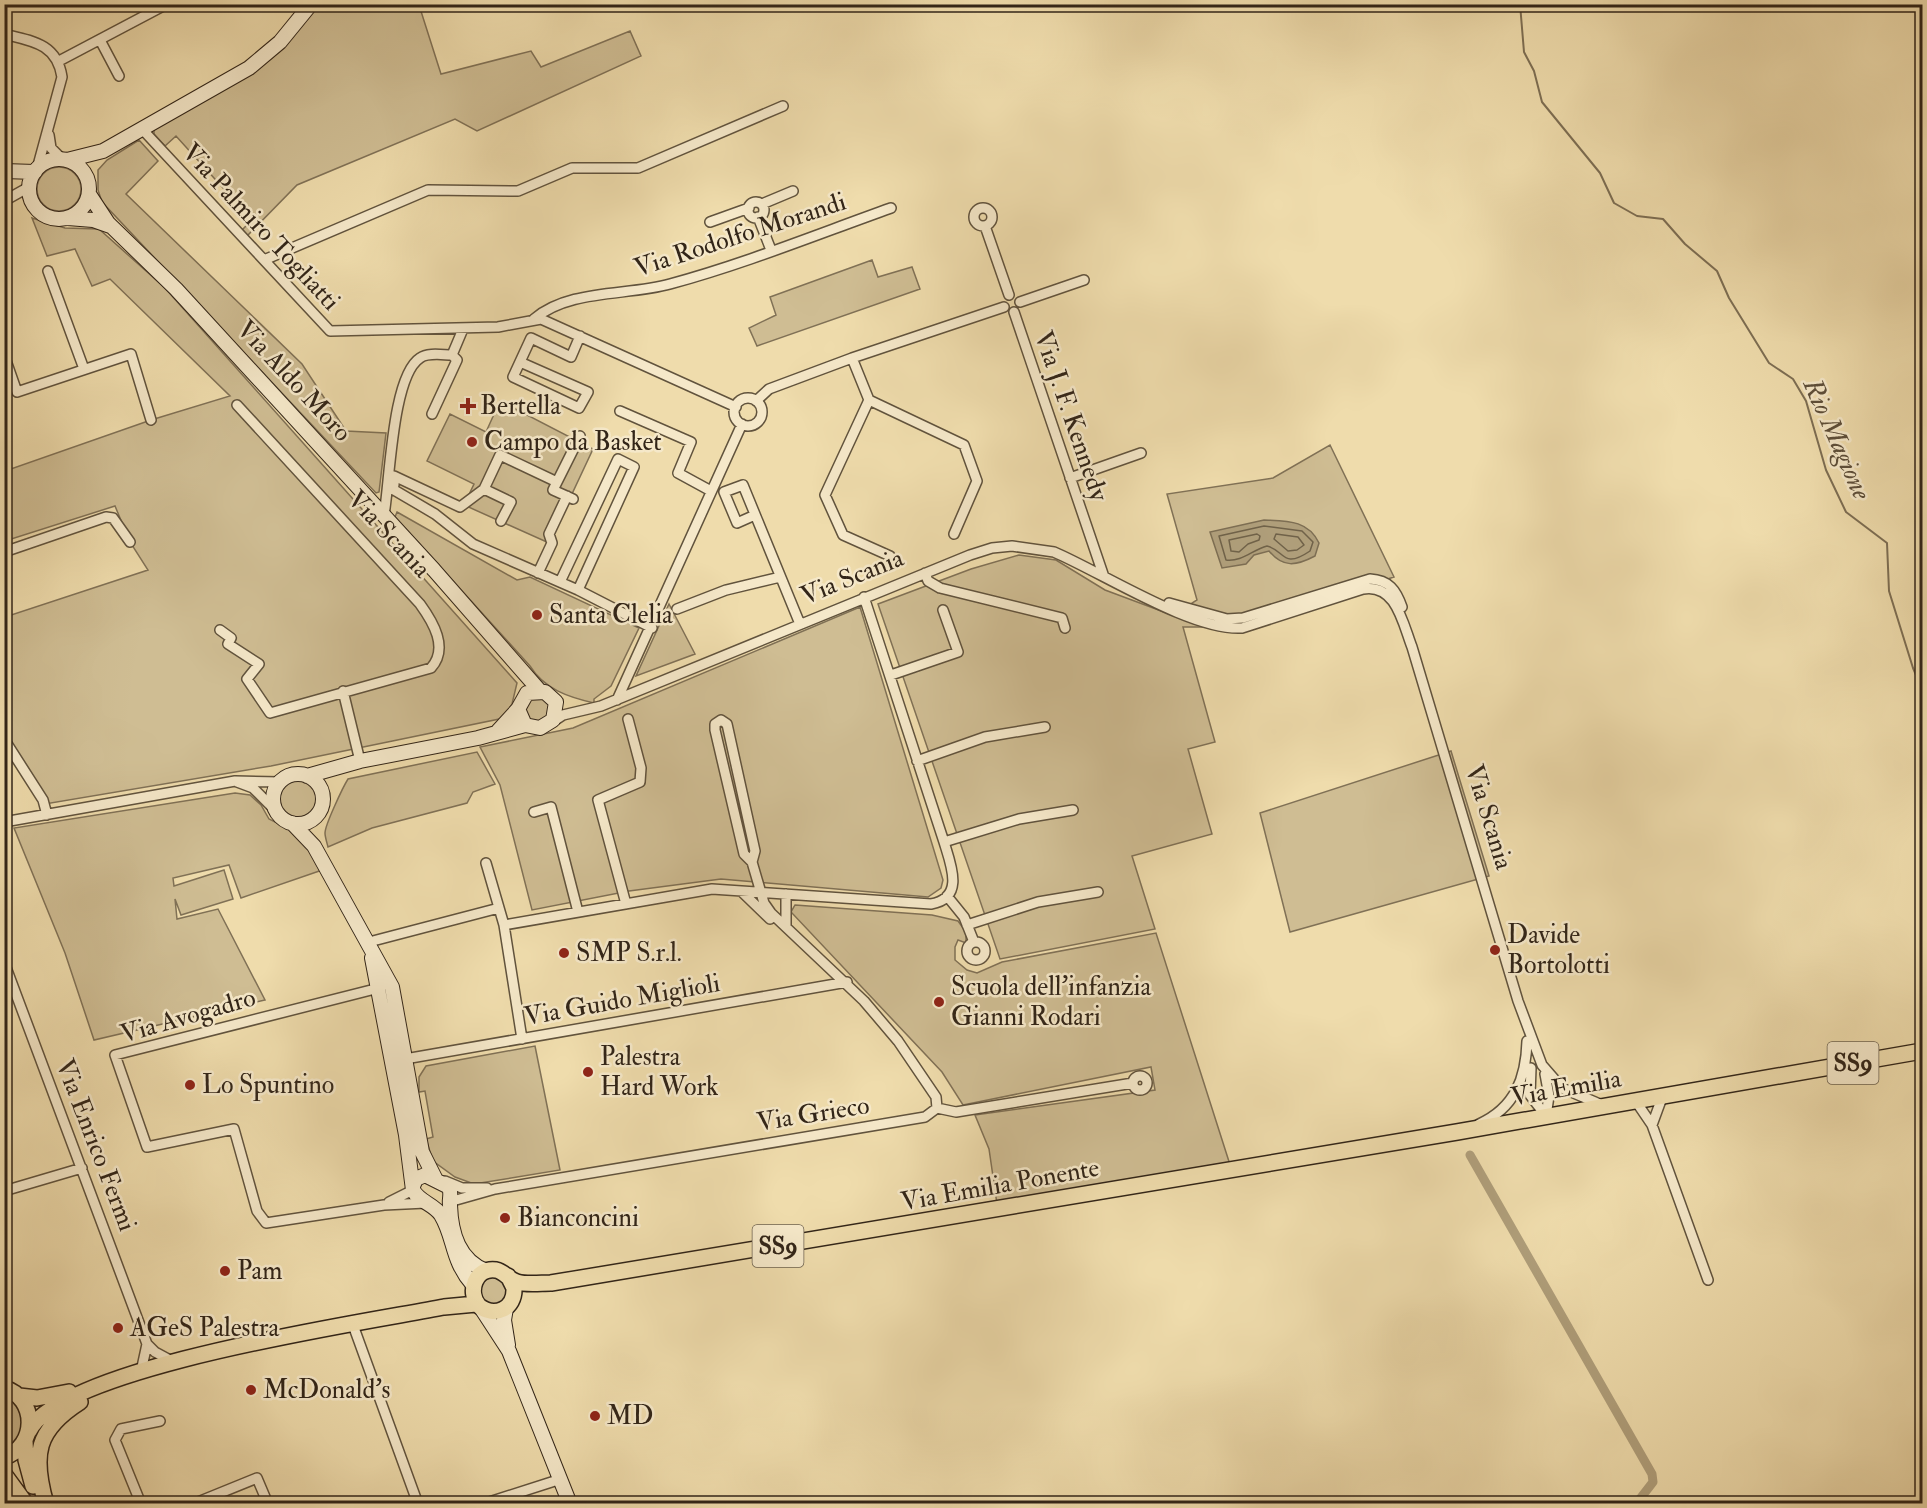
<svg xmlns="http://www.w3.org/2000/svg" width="1927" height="1508" viewBox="0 0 1927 1508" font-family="'IM FELL Double Pica',serif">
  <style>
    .green { fill: #cfbd93; stroke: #807156; stroke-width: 1.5 }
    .water { fill: #af9e7a; stroke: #7d6e53; stroke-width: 1.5 }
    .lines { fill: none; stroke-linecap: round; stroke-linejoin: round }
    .shore { stroke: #706249; stroke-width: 1.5 }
    .stream { stroke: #7d6e53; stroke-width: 2 }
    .canal { stroke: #af9e7a; stroke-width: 9 }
    .street-casing { stroke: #61533d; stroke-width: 12 }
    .secondary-casing { stroke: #322518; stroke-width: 16 }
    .primary-casing { stroke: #322518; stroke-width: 18 }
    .street { stroke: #f5e8c9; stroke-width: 9 }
    .secondary { stroke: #f5e8c9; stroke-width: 14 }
    .primary { stroke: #efdcac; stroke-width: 15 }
    .poi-dot { fill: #8f2418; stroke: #f5e8c9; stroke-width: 2 }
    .labels { text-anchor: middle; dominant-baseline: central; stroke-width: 5; stroke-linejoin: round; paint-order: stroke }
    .shield { fill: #f5e8c9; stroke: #6c604d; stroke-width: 1.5 }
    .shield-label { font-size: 24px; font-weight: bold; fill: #322518 }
    .street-label { font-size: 26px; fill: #322518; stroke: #f5e8c9 }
    .poi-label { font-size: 26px; fill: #322518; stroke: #f5e8c9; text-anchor: start }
    .water-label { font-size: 27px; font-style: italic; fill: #5e4f3a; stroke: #f5e8c9 }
  </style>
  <rect width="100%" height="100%" fill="#efdcac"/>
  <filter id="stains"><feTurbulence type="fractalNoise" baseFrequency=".00333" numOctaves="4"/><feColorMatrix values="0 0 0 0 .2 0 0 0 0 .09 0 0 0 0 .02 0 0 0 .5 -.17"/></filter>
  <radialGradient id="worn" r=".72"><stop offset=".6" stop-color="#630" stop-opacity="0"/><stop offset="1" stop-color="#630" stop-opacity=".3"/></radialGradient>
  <path class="green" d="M 317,5 L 419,5 L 441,74 L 531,51 L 541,67 L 630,31 L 641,56 L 477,131 L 455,119 L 297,185 L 247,236 L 241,231 L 252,220 L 176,136 L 165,146 L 154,134 L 154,128 L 237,80 Z
    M 139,140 L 158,161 L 126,194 L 302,364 L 346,431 L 386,433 L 379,492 L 376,493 L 102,202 L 98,190 L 98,170 L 107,160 Z
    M37 189a22 22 0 1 1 44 0a22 22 0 1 1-44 0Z
    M 32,218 L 65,228 L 99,229 L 164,287 L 517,683 L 512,704 L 504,718 L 271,766 L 45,804 L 5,738 L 5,617 L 148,570 L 130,542 L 115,506 L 5,541 L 5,471 L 151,420 L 230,396 L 110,279 L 92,286 L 75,249 L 47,256 Z
    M 872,260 L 878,277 L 912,267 L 920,289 L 757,346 L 749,328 L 776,315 L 770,297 Z
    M 500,401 L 593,449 L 549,543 L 464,505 L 474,484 L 427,461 L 450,414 L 486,432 Z
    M 1330,445 L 1394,577 L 1235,627 L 1183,627 L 1215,742 L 1188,749 L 1212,834 L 1132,856 L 1155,929 L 1000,959 L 878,604 L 971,569 L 1019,555 L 1056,560 L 1105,590 L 1180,618 L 1178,612 L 1197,600 L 1167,494 L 1273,478 Z
    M 397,512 L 517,580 L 530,577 L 639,628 L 611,686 L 594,699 L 594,703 C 568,697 544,689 530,666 L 395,517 Z
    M 669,604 L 695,654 L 636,676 Z
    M 860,607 L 943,880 L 941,888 L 928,897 L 721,879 L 629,891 L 532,910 L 500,785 L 480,747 L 573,728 Z
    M 535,694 L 552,703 L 547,721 L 529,721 L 524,704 Z
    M 1451,751 L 1489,876 L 1290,932 L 1260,813 Z
    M 477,752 L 495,784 L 473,792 L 467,803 L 372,828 L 328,847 C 327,843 325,837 325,833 C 325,825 343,787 348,779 Z
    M278 800a20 20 0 1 1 40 0a20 20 0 1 1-40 0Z
    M 235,793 L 250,795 L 261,805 L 269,819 L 315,842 L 328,868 L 241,898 L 229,865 L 173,878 L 174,886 L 224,870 L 233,899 L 181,915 L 175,899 L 177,919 L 218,909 L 265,1000 L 94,1040 L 65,953 L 14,828 Z
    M 795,905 L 932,915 L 958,921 L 966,932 L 966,943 L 958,940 L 955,947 L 955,960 L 967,970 L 977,973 L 1002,962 L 1156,933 L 1232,1171 L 998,1211 L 989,1149 L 975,1115 L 1155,1090 L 1151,1067 L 963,1105 L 942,1072 L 791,912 Z
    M 535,1046 L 560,1170 L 474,1184 L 455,1177 L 433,1161 L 426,1139 L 433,1137 L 425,1091 L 419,1092 L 419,1077 L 426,1066 Z
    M479 1291a14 14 0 1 1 28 0a14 14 0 1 1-28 0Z
    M 5,1395 C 27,1409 28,1436 5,1450 Z"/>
  <path class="water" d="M 1264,520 C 1287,521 1308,520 1319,543 L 1315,556 C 1296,566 1283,568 1269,551 L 1254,555 L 1246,564 L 1222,568 L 1210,532 Z"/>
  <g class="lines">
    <path class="shore" d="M 1264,526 L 1302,531 L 1313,542 L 1310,551 C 1282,570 1285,550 1267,546 C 1252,550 1242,562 1226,560 L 1219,536 Z
      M 1257,534 L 1260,536 L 1259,540 L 1248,544 L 1239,552 L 1231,551 L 1229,540 Z
      M 1276,534 L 1298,537 L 1304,545 L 1297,550 L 1288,551 L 1274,539 Z"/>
    <path class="stream" d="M 1520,4 L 1524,52 L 1534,71 L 1542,102 L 1600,173 L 1614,203 L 1637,216 L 1663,219 L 1685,244 L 1717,271 L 1729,298 L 1769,363 L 1793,379 L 1806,401 L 1826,470 L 1846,512 L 1887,543 L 1889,591 L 1913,668 L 1922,689"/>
    <path class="canal" d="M 1470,1155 L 1652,1474 L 1653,1482 L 1636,1504"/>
    <defs>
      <path id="street" d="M 4,34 C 33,41 57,44 62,77 L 37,169
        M 100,40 L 119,76
        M 59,61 L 167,4
        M 142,129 L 330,331 L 498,327 L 541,319 L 736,407
        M 49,135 L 51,148 L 62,159
        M 4,201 L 29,187
        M748 210a8 8 0 1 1 16 0a8 8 0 1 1-16 0Z
        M 762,204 L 793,191
        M974 217a9 9 0 1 1 18 0a9 9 0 1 1-18 0Z
        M 758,217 L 771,250
        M 710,222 L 749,208
        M 985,226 L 1009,295
        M 264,260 L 428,190 L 518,191 L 572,168 L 638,168 L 783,106
        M 48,271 L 84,369
        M 1020,302 L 1084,280
        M 1014,312 L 1103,574
        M 534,319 C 569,289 627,296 670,284 C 744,264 818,234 891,208
        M 4,355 L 17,392 L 131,354 L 151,420
        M 852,358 L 1004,307
        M 520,362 L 588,392 L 579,408 L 513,377 L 531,338 L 571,357 L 580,336
        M734 412a14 14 0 1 1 28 0a14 14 0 1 1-28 0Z
        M 869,400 L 964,445 L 977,481 L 954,534
        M 869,400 L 825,495 L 843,535 L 890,556
        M 756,401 L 769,389 L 852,358 L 869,400
        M 620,411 L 691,442 L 678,473 L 711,491
        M 432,414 L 457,360 L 452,355
        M 1070,478 L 1141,453
        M 394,485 L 394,476 L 460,507 L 484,489
        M 389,487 L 435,514 L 473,544 L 578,590 L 652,628
        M 573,499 L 553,490 L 580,436
        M 384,515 C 390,481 392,376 420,358 C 428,352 443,355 452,355 L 463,329
        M 755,515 L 737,523 L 724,492 L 743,485 L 800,624
        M 501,521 L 511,502 L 484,489 L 500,455 L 557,482
        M 4,552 L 106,517 L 113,518 L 130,542
        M 538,573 L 552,543 L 549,534 L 567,496
        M 925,573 L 928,581 L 940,588 L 1062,618 L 1065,628
        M 560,582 L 618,459 L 634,467 L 578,590
        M 1169,603 L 1227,619 L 1243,618 L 1370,579 C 1389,580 1396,590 1402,607
        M 677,609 L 726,590 L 780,577
        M 220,630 L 231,638 L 228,644 L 259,664 L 247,679 L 270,713 L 431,668 C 449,648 433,622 420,604 L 237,405
        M 891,675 L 958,652 L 943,610
        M 343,691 L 360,761
        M 617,700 L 742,424
        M 551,723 L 563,715 L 601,706 L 970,555 L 992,548 L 1012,546 L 1054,552 C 1103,573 1192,631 1242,628 L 1363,589 C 1396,583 1403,624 1412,647 L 1518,1001 L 1542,1065 L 1562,1088 L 1602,1105
        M 4,739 L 43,800 L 47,815
        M 917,761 L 985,737 L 1045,727
        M 237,782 L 253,788 L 277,812
        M 534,812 L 551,807 L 578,912
        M 4,822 L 235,781 L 280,782
        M 944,842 L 1019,819 L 1073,810
        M 752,862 L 755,851 L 727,724 L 721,720 L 715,724 L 715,730 L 744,854 L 752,862 L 764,903 L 771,913 L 864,1001 L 898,1041 L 936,1097 L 937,1108
        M 486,863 L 504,925
        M 741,891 L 770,919
        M 947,896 L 964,917 L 974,942
        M 626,904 L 598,800 L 640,782 L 641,768 L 628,719
        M 967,925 L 1038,902 L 1098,892
        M 786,926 L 786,894
        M967 951a9 9 0 1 1 18 0a9 9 0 1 1-18 0Z
        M 369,942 L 499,908
        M 4,962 L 147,1344 L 155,1352 L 168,1359
        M 379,988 L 115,1055 L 147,1147 L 234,1129 L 257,1211 L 266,1223 L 384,1205 L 426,1203
        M 522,1039 L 504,925 L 712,889 L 931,904 C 965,898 951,865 944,842 L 864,597
        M 405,1059 L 847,982
        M 1531,1068 L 1530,1095 L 1546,1116
        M 1545,1074 L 1549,1096 L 1546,1116
        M1133 1083a7 7 0 1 1 14 0a7 7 0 1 1-14 0Z
        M 1635,1100 L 1652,1125 L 1708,1280
        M 1479,1124 C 1515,1108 1526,1078 1527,1041
        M 1652,1125 L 1663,1095
        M 445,1181 L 462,1188 L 487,1188
        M 4,1191 L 82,1168
        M 389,1202 L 413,1190
        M 449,1202 L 495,1189 L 925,1117 L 937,1108 L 956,1112 L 1133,1083
        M 353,1325 L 418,1504
        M 142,1367 L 147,1344
        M 141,1504 L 115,1440 L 121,1429 L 160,1421
        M 193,1504 L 257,1478 L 268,1504
        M 483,1504 L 561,1479"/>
      <path id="secondary" d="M29 189a30 30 0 1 1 60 0a30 30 0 1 1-60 0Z
        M 67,160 L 103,151 L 249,68 L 280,42 L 311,4
        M 4,171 L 35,172
        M 89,194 L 108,223 L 176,289 L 434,570 L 539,690
        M 68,218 L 93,220 L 110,226
        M 498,731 L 518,709 L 527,693 L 545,692 L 556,702 L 553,720 L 540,728 L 525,725 L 518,709
        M273 799a25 25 0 1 1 50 0a25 25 0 1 1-50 0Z
        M 307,776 L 360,761 L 478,738 L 525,725
        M 292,823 L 314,846 L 392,987 L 422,1152 L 435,1178
        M 372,958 L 406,1135 L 413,1190 C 419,1202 434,1204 441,1215 C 455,1238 451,1260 473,1285
        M 413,1186 L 416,1179 L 425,1175 L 449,1187 C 452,1194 449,1198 450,1205 C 451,1234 459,1260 486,1271
        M 481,1308 L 509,1351 L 570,1504
        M 506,1308 L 504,1320 L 508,1345"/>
      <path id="primary" d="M 508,1276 L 514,1288 C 515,1309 495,1318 479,1306 C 467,1292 475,1267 496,1270 C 505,1272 509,1280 517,1282 C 526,1285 541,1283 551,1283 L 1457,1132 L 1922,1051
        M 4,1388 C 38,1398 37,1447 4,1457
        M 19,1396 L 37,1398 L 69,1392
        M 29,1431 C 62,1366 367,1322 444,1307 L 476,1304
        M 25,1441 L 26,1460 L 33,1486
        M 4,1474 L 26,1504
        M 4,1502 L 6,1504
        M 46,1504 C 32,1455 36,1430 80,1402"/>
    </defs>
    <use href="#street" class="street-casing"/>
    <use href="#secondary" class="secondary-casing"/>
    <use href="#primary" class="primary-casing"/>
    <use href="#street" class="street"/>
    <use href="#secondary" class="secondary"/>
    <use href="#primary" class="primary"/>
  </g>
  <g class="poi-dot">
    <path d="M465 397h6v6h6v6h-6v6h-6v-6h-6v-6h6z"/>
    <circle cx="472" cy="442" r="6"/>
    <circle cx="537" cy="615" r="6"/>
    <circle cx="1495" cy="950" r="6"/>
    <circle cx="564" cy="953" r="6"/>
    <circle cx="939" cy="1002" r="6"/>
    <circle cx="588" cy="1072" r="6"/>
    <circle cx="190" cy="1085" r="6"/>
    <circle cx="505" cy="1218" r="6"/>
    <circle cx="225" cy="1271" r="6"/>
    <circle cx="118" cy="1328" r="6"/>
    <circle cx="251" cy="1390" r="6"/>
    <circle cx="595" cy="1416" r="6"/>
  </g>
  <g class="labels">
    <g class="shield">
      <rect x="1827.5" y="1042" width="51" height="42" rx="4.5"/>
      <rect x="752.5" y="1225" width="51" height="42" rx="4.5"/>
    </g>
    <g class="shield-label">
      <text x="1853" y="1063">SS9</text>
      <text x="778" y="1246">SS9</text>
    </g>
    <g class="street-label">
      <text transform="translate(261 227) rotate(47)">Via Palmiro Togliatti</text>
      <text transform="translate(740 235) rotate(-18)">Via Rodolfo Morandi</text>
      <text transform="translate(294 381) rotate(47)">Via Aldo Moro</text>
      <text transform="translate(1071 416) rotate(71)">Via J. F. Kennedy</text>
      <text transform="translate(389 534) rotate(47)">Via Scania</text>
      <text transform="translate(852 577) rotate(-22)">Via Scania</text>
      <text transform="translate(1489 817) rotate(73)">Via Scania</text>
      <text transform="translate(622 1000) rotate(-10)">Via Guido Miglioli</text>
      <text transform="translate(188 1016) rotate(-16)">Via Avogadro</text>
      <text transform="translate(1566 1088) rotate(-10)">Via Emilia</text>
      <text transform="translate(813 1114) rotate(-9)">Via Grieco</text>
      <text transform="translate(96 1145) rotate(69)">Via Enrico Fermi</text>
      <text transform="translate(1000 1185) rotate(-10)">Via Emilia Ponente</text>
    </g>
    <g class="poi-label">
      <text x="480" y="406">Bertella</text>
      <text x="484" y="442">Campo da Basket</text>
      <text x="549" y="615">Santa Clelia</text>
      <text x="1507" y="935">Davide<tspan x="1507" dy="30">Bortolotti</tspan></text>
      <text x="576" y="953">SMP S.r.l.</text>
      <text x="951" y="987">Scuola dell'infanzia<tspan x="951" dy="30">Gianni Rodari</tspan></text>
      <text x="600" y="1057">Palestra<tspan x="600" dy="30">Hard Work</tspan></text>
      <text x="202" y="1085">Lo Spuntino</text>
      <text x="517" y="1218">Bianconcini</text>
      <text x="237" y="1271">Pam</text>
      <text x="130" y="1328">AGeS Palestra</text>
      <text x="263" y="1390">McDonald's</text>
      <text x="607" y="1416">MD</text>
    </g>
    <g class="water-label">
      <text transform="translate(1837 439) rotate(66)">Rio Magione</text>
    </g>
  </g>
  <rect width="1927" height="1508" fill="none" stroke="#efdcac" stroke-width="24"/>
  <rect x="6" y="6" width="1915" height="1496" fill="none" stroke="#322518" stroke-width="3"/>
  <rect x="12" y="12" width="1903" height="1484" fill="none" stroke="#322518" stroke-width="1.5"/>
  <rect width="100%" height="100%" filter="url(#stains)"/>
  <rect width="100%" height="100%" fill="url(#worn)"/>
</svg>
